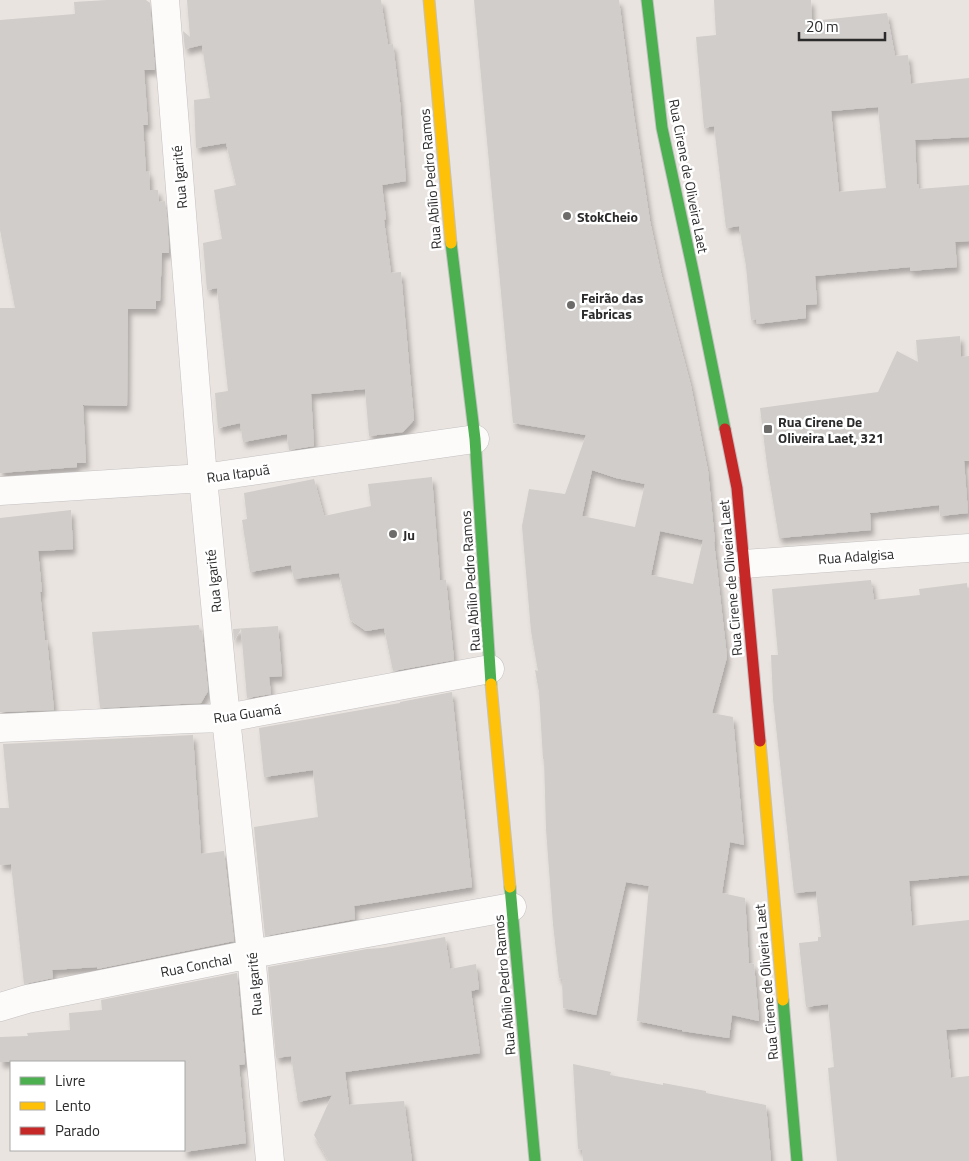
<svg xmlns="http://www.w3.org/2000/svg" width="969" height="1161" viewBox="0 0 969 1161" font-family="'Titillium Web',sans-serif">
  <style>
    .building { fill: #d0cdca; fill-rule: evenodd; filter: url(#shadow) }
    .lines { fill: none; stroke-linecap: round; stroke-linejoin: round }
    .street-casing { stroke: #c3c1c2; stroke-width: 29 }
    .fast-casing { stroke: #c3c1c2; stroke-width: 13 }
    .slow-casing { stroke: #c3c1c2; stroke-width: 13 }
    .jam-casing { stroke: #c3c1c2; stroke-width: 13 }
    .street { stroke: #fcfbfa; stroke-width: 28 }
    .fast { stroke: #4caf50; stroke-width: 11 }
    .slow { stroke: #ffc107; stroke-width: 11 }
    .jam { stroke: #c62828; stroke-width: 11 }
    .poi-dot { fill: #6e6c6a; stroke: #fff; stroke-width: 2 }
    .labels { text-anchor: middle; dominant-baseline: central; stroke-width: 5; stroke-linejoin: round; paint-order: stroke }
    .street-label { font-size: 14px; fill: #2b2b2b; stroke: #fff }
    .poi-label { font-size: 14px; font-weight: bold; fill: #2b2b2b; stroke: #fff; text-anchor: start }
  </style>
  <defs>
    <filter id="shadow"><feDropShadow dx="3" dy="5.5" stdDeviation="2.5" flood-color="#0004"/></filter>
  </defs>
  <rect width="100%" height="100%" fill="#eae4e0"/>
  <path class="building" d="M 107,0 L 146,0 L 150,3 L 155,70 L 144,70 L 148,125 L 143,125 L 146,172 L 149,171 L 150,190 L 158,190 L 159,202 L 165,201 L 167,217 L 169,253 L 162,253 L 160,301 L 156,301 L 156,309 L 128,309 L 127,406 L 83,405 L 86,463 L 77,463 L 77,467 L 0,473 L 0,308 L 15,308 L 0,230 L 0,20 L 75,14 L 74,2 Z
    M 187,0 L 381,0 L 388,45 L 393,44 L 400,102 L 406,181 L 382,185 L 386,219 L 384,220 L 391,273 L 401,272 L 414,420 L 403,432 L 369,436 L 365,389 L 311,394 L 314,446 L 289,450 L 287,434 L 243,442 L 240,423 L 218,428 L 215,393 L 228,391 L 217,288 L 207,290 L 203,243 L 222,239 L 214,190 L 236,185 L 226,143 L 196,148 L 194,100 L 210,98 L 202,45 L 185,49 L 183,31 L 190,37 Z
    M 474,0 L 619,0 L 634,116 L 650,221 L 661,273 L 691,386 L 708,471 L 715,542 L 714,542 L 727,657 L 712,713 L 733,717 L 744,845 L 730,842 L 722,893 L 745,898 L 749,963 L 754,964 L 759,1021 L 732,1015 L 729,1038 L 682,1031 L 682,1030 L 637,1021 L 649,886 L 626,882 L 596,1015 L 563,1008 L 562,979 L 559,978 L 553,924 L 546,829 L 544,759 L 543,759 L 539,692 L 535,670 L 538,671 L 531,631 L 522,526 L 529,489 L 565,494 L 586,435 L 513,423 ZM 592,470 L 616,478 L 645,484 L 635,527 L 582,516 ZM 660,531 L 703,540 L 693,584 L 651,575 Z
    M 714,0 L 811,0 L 812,21 L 887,13 L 895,56 L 908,55 L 911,84 L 969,78 L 969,137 L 915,140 L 917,184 L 918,184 L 919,189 L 969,185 L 969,241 L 955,242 L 957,267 L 910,271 L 910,267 L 815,276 L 817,304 L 806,305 L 806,318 L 757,324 L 756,319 L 751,320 L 746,266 L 739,226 L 726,228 L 714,126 L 704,128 L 696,37 L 716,35 ZM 878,107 L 886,188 L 839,192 L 831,111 Z
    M 960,336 L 961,357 L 969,356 L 969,461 L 964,461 L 968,513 L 940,516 L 939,505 L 870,513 L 871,530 L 779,538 L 767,465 L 760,408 L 878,392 L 897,351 L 918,362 L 916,340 Z
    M 432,477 L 440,580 L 446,580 L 454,660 L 393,671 L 384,628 L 366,631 L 350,620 L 339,573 L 294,579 L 291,565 L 250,572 L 242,520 L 247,519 L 244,493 L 314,479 L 324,516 L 371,506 L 368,484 Z
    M 71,510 L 73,549 L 38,551 L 42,592 L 40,592 L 45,640 L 47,640 L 54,710 L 0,712 L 0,518 Z
    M 871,580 L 874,600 L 920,595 L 919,589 L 967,583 L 967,588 L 969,588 L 969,875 L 909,881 L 912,926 L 969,920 L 969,1028 L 946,1030 L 951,1078 L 969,1076 L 969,1161 L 837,1161 L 828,1068 L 834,1067 L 828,1004 L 806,1007 L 799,943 L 818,941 L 818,937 L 821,937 L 816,891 L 794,893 L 773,699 L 771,655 L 778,655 L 772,589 Z
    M 199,625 L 200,632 L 202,632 L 208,691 L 201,703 L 100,708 L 92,632 Z
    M 278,626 L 282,676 L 269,677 L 271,694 L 247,698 L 241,629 L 234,641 L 233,629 Z
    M 452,692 L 472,887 L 354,906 L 355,919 L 265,936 L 254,827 L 318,817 L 313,770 L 264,777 L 259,728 L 400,703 L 400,702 Z
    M 193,735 L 201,854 L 224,851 L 234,941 L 97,969 L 97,967 L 52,970 L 53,978 L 24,984 L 11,864 L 0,865 L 0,808 L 9,808 L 3,744 Z
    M 445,937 L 450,969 L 476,964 L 479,989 L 471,991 L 480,1053 L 345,1072 L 349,1105 L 404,1101 L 412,1161 L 329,1161 L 314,1135 L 332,1095 L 298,1102 L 291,1056 L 276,1058 L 268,967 L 367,949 L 382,948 Z
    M 237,973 L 245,1064 L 239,1065 L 246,1143 L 184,1152 L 184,1062 L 0,1062 L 0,1037 L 28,1036 L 27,1033 L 70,1030 L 69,1013 L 102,1010 L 101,1000 Z
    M 573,1064 L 611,1072 L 610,1075 L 663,1085 L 663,1083 L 706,1091 L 706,1093 L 766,1105 L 771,1161 L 583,1161 L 582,1150 L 578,1149 Z"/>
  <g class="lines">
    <defs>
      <path id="street" d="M 165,0 L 203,478 L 226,718 L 251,954 L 270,1161
        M 0,491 L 203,478 L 475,439
        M 744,564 L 969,548
        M 0,728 L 190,719 L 226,718 L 490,669
        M 0,1007 L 27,999 L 251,954 L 512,907"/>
      <path id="fast" d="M 647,0 L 662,128 L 693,271 L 725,429
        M 451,243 L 475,439 L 491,684
        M 510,887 L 535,1161
        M 783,1000 L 797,1161"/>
      <path id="slow" d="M 429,0 L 451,243
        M 491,684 L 510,887
        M 760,741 L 783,1000"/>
      <path id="jam" d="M 725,429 L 737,488 L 760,741"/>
    </defs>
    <use href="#street" class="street-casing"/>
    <use href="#fast" class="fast-casing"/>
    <use href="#slow" class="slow-casing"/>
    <use href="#jam" class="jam-casing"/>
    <use href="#street" class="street"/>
    <use href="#fast" class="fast"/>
    <use href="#slow" class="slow"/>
    <use href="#jam" class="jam"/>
  </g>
  <g class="poi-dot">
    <circle cx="567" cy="216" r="5"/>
    <circle cx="571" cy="305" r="5"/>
    <rect x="763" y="424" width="10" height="10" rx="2.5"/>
    <circle cx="393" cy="534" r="5"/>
  </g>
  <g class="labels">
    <g class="street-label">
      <text transform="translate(689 176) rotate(79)">Rua Cirene de Oliveira Laet</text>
      <text transform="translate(179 177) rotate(-95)">Rua Igarité</text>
      <text transform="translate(430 179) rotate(-95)">Rua Abílio Pedro Ramos</text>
      <text transform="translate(238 473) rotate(-8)">Rua Itapuã</text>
      <text transform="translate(856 556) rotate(-4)">Rua Adalgisa</text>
      <text transform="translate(730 578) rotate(-95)">Rua Cirene de Oliveira Laet</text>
      <text transform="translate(213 581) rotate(-96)">Rua Igarité</text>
      <text transform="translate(470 581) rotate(-94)">Rua Abílio Pedro Ramos</text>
      <text transform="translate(247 713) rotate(-8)">Rua Guamá</text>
      <text transform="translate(196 965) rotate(-11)">Rua Conchal</text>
      <text transform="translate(766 982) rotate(-95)">Rua Cirene de Oliveira Laet</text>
      <text transform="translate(254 984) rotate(-95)">Rua Igarité</text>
      <text transform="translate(504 985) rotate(-95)">Rua Abílio Pedro Ramos</text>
    </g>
    <g class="poi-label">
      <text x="577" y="216">StokCheio</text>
      <text x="581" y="297">Feirão das<tspan x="581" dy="16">Fabricas</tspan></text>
      <text x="778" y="421">Rua Cirene De<tspan x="778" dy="16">Oliveira Laet, 321</tspan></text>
      <text x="403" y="534">Ju</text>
    </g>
  </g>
  <rect x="10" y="1061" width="175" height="90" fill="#ffffff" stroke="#aaaaaa"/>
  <rect x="20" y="1077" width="25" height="8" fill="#4caf50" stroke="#aaaaaa"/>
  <text x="55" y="1086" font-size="15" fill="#2b2b2b">Livre</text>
  <rect x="20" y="1102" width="25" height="8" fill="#ffc107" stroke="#aaaaaa"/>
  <text x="55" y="1111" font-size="15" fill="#2b2b2b">Lento</text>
  <rect x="20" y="1127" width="25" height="8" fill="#c62828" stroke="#aaaaaa"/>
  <text x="55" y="1136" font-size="15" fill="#2b2b2b">Parado</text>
  <path d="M799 32v8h86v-8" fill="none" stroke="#2b2b2b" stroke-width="2.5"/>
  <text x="806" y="32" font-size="15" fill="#2b2b2b" stroke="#ffffff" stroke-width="4" paint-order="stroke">20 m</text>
</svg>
